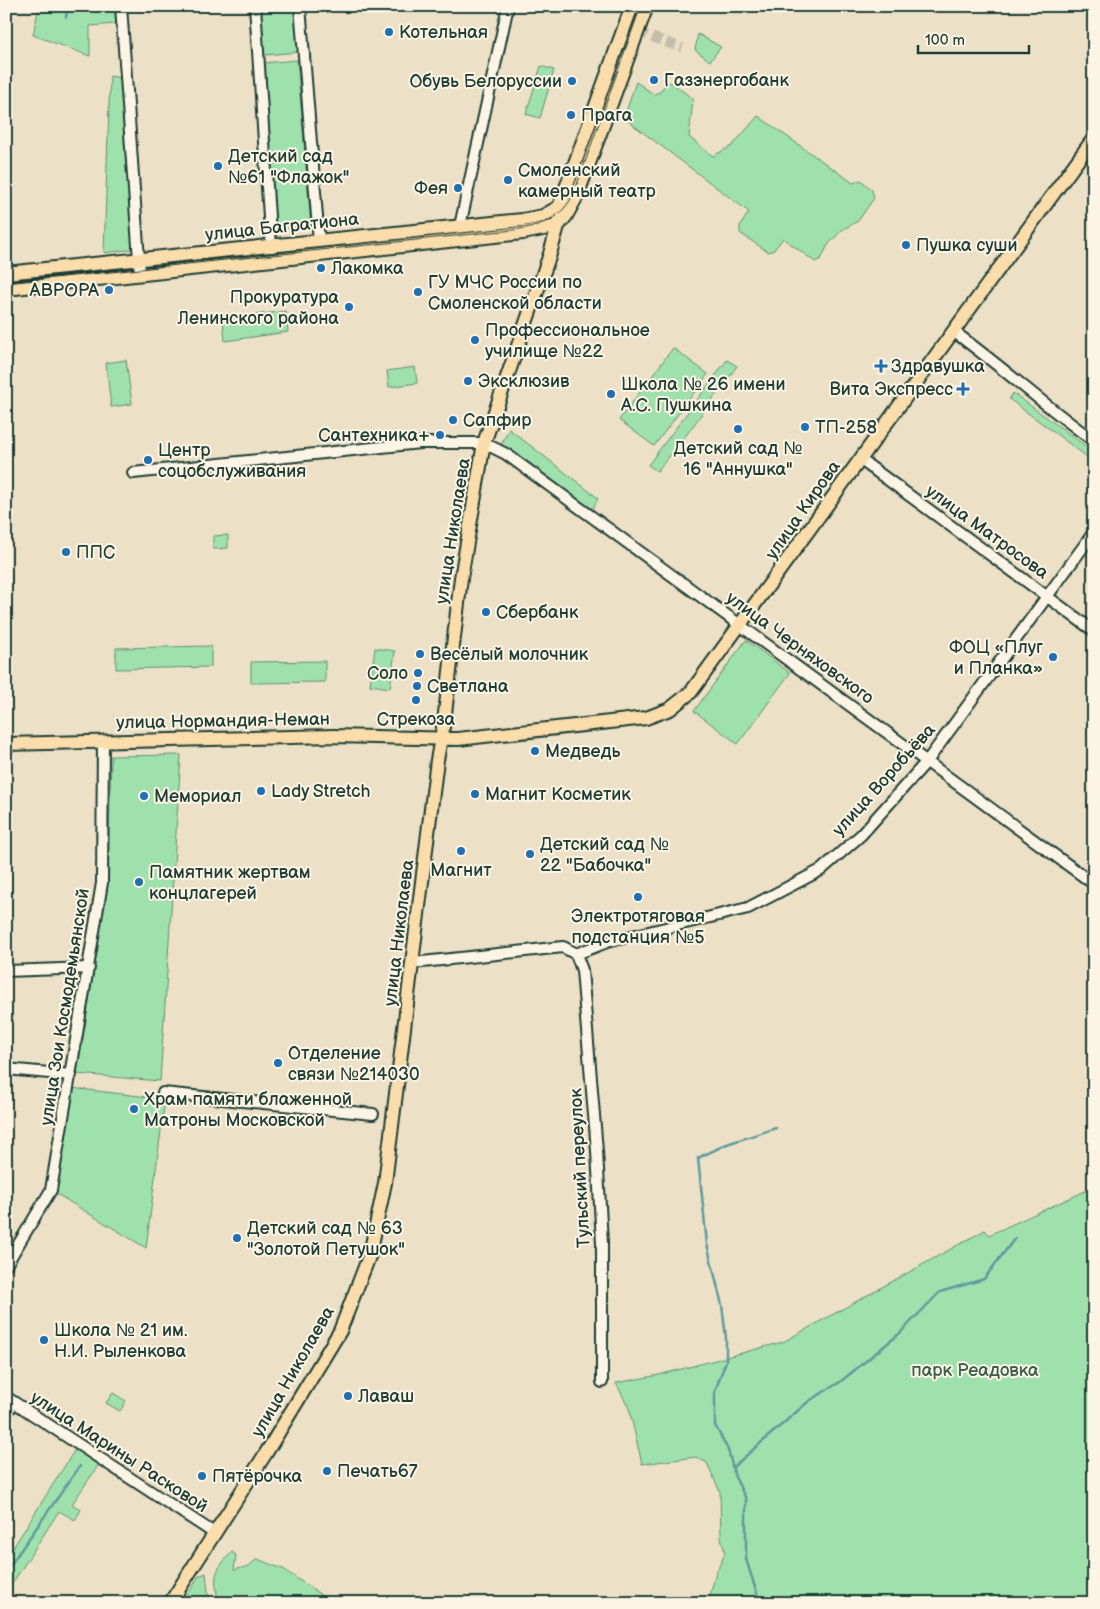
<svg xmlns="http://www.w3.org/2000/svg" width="1100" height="1609" viewBox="0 0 1100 1609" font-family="'Balsamiq Sans',sans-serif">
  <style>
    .green { fill: #9fe1ac; stroke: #5f8f70 }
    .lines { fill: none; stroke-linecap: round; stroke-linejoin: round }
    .stream { stroke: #5e9b9d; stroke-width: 2.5 }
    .minor-tunnel { stroke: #c3bfa9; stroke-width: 10; stroke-dasharray: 10 5; stroke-linecap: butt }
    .minor-casing { stroke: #1f3d34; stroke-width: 14 }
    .major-casing { stroke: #1f3d34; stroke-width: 16 }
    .minor { stroke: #fcf5e5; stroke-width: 10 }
    .major { stroke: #faddab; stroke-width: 12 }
    .tram { stroke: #1f3d34; stroke-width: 1 }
    .poi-dot { fill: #1f6fb2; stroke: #fcf5e5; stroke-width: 2 }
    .labels { text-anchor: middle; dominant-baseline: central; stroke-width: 4; stroke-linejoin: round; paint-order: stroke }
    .poi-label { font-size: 18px; fill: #1f3d34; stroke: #fcf5e5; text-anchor: start }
    .street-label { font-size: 18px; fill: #1f3d34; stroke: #fcf5e5 }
    .park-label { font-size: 18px; fill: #395e4c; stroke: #fcf5e5 }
  </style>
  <rect width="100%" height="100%" fill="#ece0c6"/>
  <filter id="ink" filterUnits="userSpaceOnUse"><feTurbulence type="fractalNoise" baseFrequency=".02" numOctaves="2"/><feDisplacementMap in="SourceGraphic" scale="10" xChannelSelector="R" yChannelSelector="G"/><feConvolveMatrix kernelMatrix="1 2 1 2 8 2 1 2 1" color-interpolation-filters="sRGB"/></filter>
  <g filter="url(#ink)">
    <path class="green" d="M 39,6 L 114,6 L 116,24 L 90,26 L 90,56 L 33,35 Z
      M 260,6 L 295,6 L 299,52 L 264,55 Z
      M 698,34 L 721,47 L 710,61 L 695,50 Z
      M 297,60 L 311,226 L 276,229 L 262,63 Z
      M 541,66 L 554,70 L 540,118 L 526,114 Z
      M 110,76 L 125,79 L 135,249 L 104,253 Z
      M 636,82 L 655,95 L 657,92 L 659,93 L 667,82 L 672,83 L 693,99 L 689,137 L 713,156 L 732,146 L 758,116 L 853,183 L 861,180 L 872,190 L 874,198 L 858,221 L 842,230 L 828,245 L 821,259 L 815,262 L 783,238 L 774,250 L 768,252 L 740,233 L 740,226 L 749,212 L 624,118 Z
      M 286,311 L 288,332 L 225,341 L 223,319 Z
      M 673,348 L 708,374 L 654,446 L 619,420 Z
      M 126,360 L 132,404 L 111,407 L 106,363 Z
      M 727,360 L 737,366 L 678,446 L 657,471 L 648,465 Z
      M 415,367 L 417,383 L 389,387 L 387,371 Z
      M 1013,393 L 1094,452 L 1094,462 L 1009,399 Z
      M 509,429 L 598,498 L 592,511 L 500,447 Z
      M 228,535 L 228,548 L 213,549 L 213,536 Z
      M 746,640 L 790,673 L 738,744 L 694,711 Z
      M 211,646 L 211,667 L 116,669 L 116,648 Z
      M 375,648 L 395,651 L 390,688 L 370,685 Z
      M 325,661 L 325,682 L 251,683 L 251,662 Z
      M 181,755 L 160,1081 L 77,1074 L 108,882 L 111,756 Z
      M 71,1088 L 165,1099 L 146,1248 L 55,1193 Z
      M 1094,1187 L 1094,1603 L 708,1603 L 716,1573 L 725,1553 L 721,1537 L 720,1492 L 707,1463 L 696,1457 L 642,1464 L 629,1408 L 616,1383 L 659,1375 L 783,1342 L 985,1230 L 989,1235 Z
      M 113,1393 L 126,1401 L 120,1411 L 106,1403 Z
      M 76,1448 L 100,1463 L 72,1504 L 81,1510 L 75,1520 L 59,1511 L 6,1593 L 6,1559 Z
      M 232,1552 L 236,1555 L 234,1570 L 249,1566 L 257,1559 L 283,1569 L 324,1597 L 365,1603 L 218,1603 C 215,1576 211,1574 232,1552 Z
      M 206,1573 L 209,1603 L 182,1603 L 199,1576 Z"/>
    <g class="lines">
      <path class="stream" d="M 66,17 L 68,6
        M 733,1467 L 809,1401 L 840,1382 L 899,1334 L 940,1292 L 984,1279 L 1015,1238
        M 6,1571 L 80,1466
        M 855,1601 L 855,1603
        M 760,1603 L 746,1559 L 746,1499 L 735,1477 L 728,1450 L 715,1425 L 715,1391 L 726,1361 L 726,1338 L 722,1305 L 707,1244 L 698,1158 L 727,1144 L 776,1128"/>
      <path class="minor-tunnel" d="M 638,32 L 682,48"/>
      <defs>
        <path id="minor" d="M 121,6 L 140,274
          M 255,6 L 271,247
          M 300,6 L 319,241
          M 460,226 L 508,6
          M 953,331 C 1001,366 1045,406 1094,441
          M 861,460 L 1094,631
          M 133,473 L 420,443 L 484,443 L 506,454 L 1094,884
          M 576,954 L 582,970 L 597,1151 L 602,1243 L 602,1382
          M 413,963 L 563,947 L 576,954 L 607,942 L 748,908 L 821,870 L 861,835 L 928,760 L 1094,532
          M 6,971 L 89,968
          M 6,1069 L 71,1075
          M 163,1093 L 373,1114
          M 6,1265 L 51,1190 L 102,883 L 103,741
          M 6,1397 L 214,1533
          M 6,1414 L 14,1402"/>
        <path id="major" d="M 558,226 L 566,216 L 577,196 L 647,6
          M 6,273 L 522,220 L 543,216 L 559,207
          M 6,289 L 523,233 L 558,226
          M 6,744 L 334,736 L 458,739 L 646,718 L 670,709 L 691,692 L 1094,138
          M 170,1603 L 266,1453 L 340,1331 L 370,1254 L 385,1183 L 437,760 L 444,722 L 461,578 L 484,443 L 549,257 L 558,226 L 559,207 L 632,6"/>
      </defs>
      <use href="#minor" class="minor-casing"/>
      <use href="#major" class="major-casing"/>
      <use href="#minor" class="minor"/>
      <use href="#major" class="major"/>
      <path class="tram" d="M 6,283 L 473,234 C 512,229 556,233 574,193 L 641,6"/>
    </g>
  </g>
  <g class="poi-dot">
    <circle cx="389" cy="32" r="5"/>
    <circle cx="654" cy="80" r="5"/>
    <circle cx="572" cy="81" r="5"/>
    <circle cx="571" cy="115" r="5"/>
    <circle cx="218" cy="166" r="5"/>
    <circle cx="508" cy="180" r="5"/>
    <circle cx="458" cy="188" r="5"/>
    <circle cx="906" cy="245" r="5"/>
    <circle cx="321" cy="268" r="5"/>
    <circle cx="109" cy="290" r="5"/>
    <circle cx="418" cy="292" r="5"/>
    <circle cx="349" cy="307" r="5"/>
    <circle cx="475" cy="340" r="5"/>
    <path d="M878.5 358.5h5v5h5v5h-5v5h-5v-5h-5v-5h5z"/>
    <circle cx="468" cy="381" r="5"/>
    <path d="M960.5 381.5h5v5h5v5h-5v5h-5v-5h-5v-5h5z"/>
    <circle cx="611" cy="394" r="5"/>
    <circle cx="453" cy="420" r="5"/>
    <circle cx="805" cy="427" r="5"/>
    <circle cx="738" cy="429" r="5"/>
    <circle cx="440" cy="435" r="5"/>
    <circle cx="148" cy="460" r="5"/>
    <circle cx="66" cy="552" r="5"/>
    <circle cx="486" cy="612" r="5"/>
    <circle cx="420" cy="654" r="5"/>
    <circle cx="1053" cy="657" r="5"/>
    <circle cx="418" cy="673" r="5"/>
    <circle cx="417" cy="686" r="5"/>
    <circle cx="416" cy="700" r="5"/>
    <circle cx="535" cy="751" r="5"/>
    <circle cx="261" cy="791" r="5"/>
    <circle cx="475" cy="794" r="5"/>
    <circle cx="144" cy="796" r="5"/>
    <circle cx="461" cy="851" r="5"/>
    <circle cx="530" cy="854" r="5"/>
    <circle cx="139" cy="882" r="5"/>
    <circle cx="638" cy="897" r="5"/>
    <circle cx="278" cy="1063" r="5"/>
    <circle cx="134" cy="1109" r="5"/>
    <circle cx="237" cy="1238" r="5"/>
    <circle cx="44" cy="1340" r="5"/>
    <circle cx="348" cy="1396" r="5"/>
    <circle cx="327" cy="1471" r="5"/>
    <circle cx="202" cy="1476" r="5"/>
  </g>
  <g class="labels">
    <g class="poi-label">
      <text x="399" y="32">Котельная</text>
      <text x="664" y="80">Газэнергобанк</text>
      <text x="562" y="81" text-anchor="end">Обувь Белоруссии</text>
      <text x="581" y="115">Прага</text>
      <text x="228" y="156">Детский сад<tspan x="228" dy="21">№61 "Флажок"</tspan></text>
      <text x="518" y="170">Смоленский<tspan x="518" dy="21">камерный театр</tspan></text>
      <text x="448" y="188" text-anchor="end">Фея</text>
      <text x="916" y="245">Пушка суши</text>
      <text x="331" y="268">Лакомка</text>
      <text x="428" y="282">ГУ МЧС России по<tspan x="428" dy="21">Смоленской области</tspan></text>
      <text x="99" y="290" text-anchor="end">ABPOPA</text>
      <text x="339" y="297" text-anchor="end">Прокуратура<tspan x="339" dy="21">Ленинского района</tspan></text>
      <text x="485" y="330">Профессиональное<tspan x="485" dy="21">училище №22</tspan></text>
      <text x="891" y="366">Здравушка</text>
      <text x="478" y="381">Эксклюзив</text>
      <text x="621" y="384">Школа № 26 имени<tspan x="621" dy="21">А.С. Пушкина</tspan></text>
      <text x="953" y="389" text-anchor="end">Вита Экспресс</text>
      <text x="463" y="420">Сапфир</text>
      <text x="815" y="427">ТП-258</text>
      <text x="430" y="435" text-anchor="end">Сантехника+</text>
      <text x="738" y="448" text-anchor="middle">Детский сад №<tspan x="738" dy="21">16 "Аннушка"</tspan></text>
      <text x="158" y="450">Центр<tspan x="158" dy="21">соцобслуживания</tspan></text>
      <text x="76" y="552">ППС</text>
      <text x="496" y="612">Сбербанк</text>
      <text x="1043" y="647" text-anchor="end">ФОЦ «Плуг<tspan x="1043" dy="21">и Планка»</tspan></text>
      <text x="430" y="654">Весёлый молочник</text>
      <text x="408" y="673" text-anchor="end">Соло</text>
      <text x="427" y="686">Светлана</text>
      <text x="416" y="719" text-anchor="middle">Стрекоза</text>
      <text x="545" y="751">Медведь</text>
      <text x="271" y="791">Lady Stretch</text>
      <text x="485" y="794">Магнит Косметик</text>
      <text x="154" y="796">Мемориал</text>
      <text x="540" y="844">Детский сад №<tspan x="540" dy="21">22 "Бабочка"</tspan></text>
      <text x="461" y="870" text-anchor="middle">Магнит</text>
      <text x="149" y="872">Памятник жертвам<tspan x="149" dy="21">концлагерей</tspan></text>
      <text x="638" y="916" text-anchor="middle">Электротяговая<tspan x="638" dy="21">подстанция №5</tspan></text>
      <text x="288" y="1053">Отделение<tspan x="288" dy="21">связи №214030</tspan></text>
      <text x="144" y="1099">Храм памяти блаженной<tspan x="144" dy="21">Матроны Московской</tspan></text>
      <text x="247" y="1228">Детский сад № 63<tspan x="247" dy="21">"Золотой Петушок"</tspan></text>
      <text x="54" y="1330">Школа № 21 им.<tspan x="54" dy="21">Н.И. Рыленкова</tspan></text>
      <text x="358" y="1396">Лаваш</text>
      <text x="337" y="1471">Печать67</text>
      <text x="212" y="1476">Пятёрочка</text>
    </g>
    <g class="street-label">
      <text transform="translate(282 227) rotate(-6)">улица Багратиона</text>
      <text transform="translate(803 510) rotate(-55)">улица Кирова</text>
      <text transform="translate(453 531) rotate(-81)">улица Николаева</text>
      <text transform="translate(987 532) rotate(36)">улица Матросова</text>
      <text transform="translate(800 648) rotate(36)">улица Черняховского</text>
      <text transform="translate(223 721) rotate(-1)">улица Нормандия-Неман</text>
      <text transform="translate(884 780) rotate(-48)">улица Воробьёва</text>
      <text transform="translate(399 933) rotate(-83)">улица Николаева</text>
      <text transform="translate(65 1007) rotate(-81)">улица Зои Космодемьянской</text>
      <text transform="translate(580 1168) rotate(-93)">Тульский переулок</text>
      <text transform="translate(293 1372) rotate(-60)">улица Николаева</text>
      <text transform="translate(119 1452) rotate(33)">улица Марины Расковой</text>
    </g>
    <g class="park-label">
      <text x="975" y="1370">парк Реадовка</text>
    </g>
  </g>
  <rect width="1100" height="1609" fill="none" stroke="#fcf5e5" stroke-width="25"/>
  <rect x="12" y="12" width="1075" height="1584" fill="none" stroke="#1f3d34" stroke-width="2" filter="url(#ink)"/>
  <path d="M918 45v8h111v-8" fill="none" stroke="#1f3d34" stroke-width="2.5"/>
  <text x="925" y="45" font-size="15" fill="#1f3d34" stroke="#fcf5e5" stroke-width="4" paint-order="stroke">100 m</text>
</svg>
